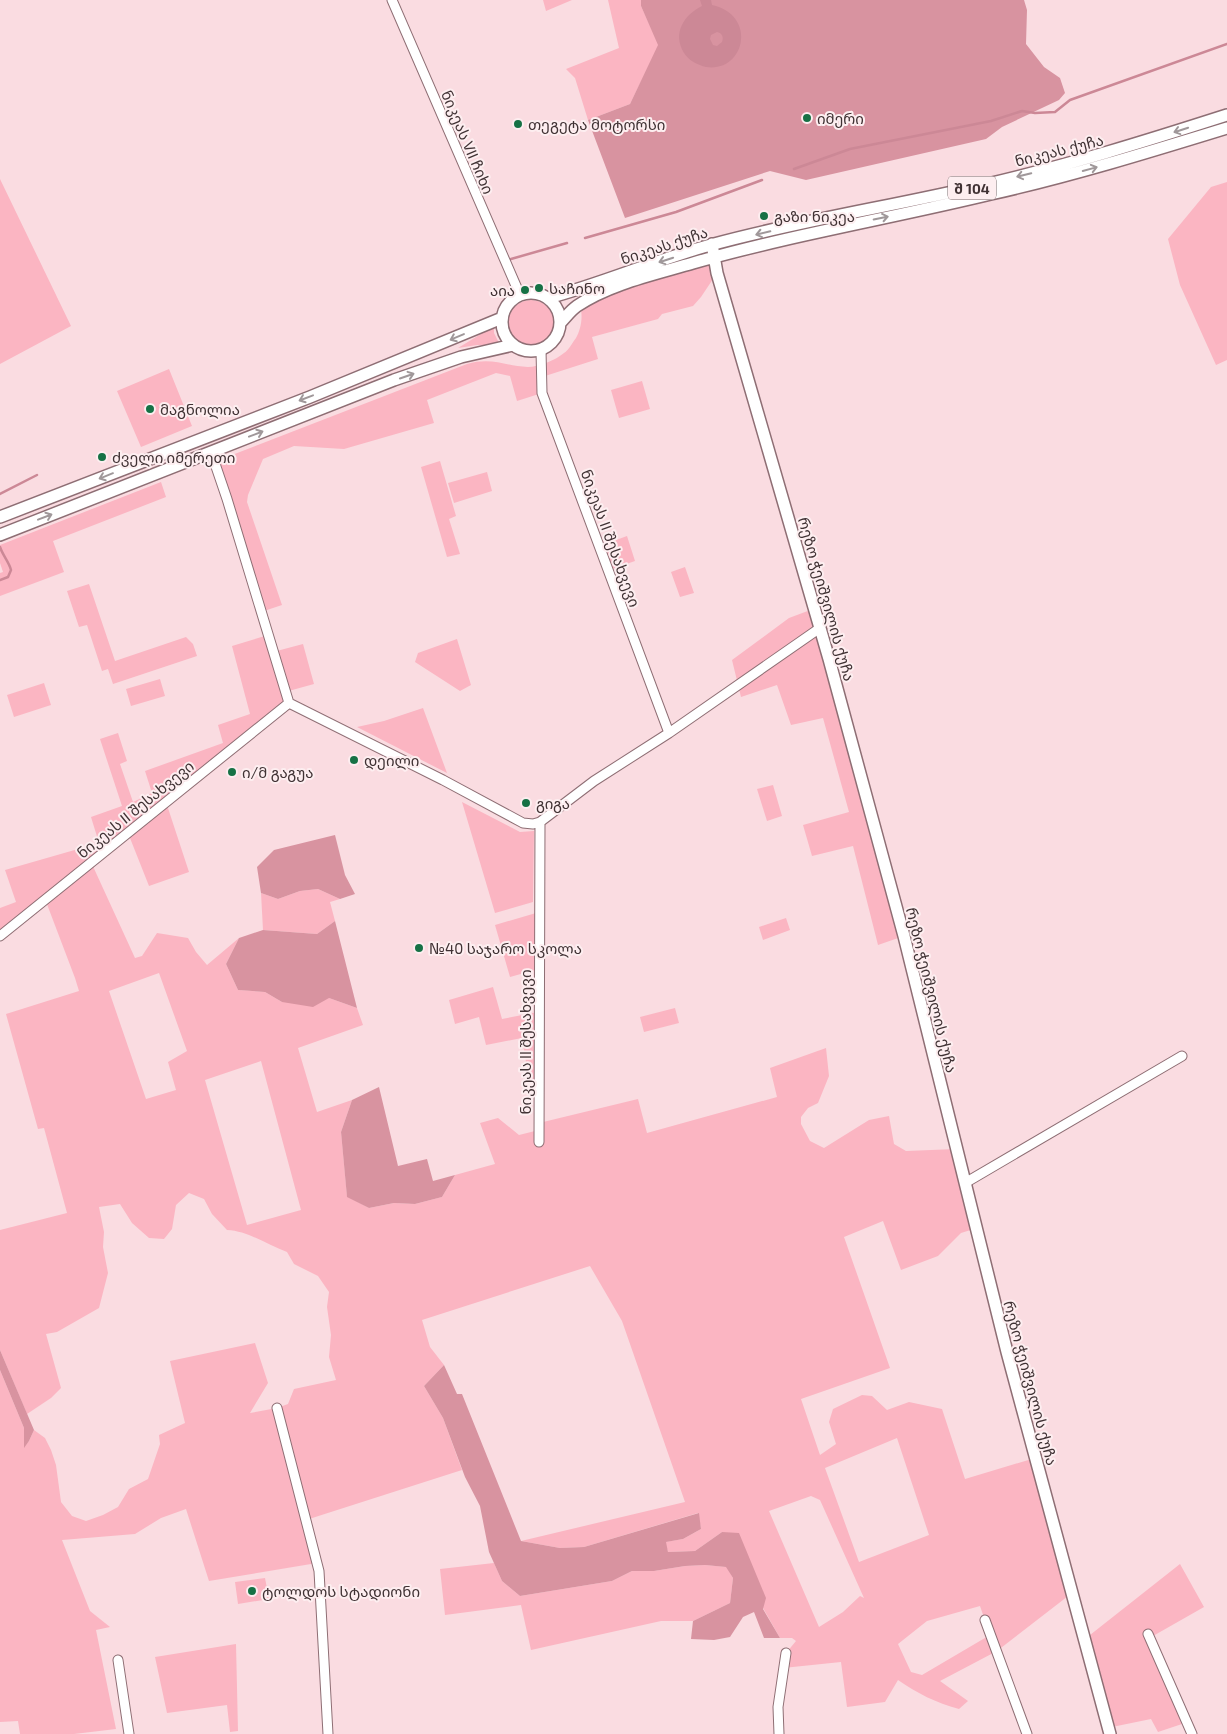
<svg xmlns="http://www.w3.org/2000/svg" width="1227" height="1734" viewBox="0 0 1227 1734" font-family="'Exo 2','Noto Sans Georgian',sans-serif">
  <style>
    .green { fill: #fbb5c2; fill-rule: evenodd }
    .forest { fill: #d893a0 }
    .water { fill: #cc8896; fill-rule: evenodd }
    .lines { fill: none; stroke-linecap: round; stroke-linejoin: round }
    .stream { stroke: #cc8896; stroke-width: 2.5 }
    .minor-casing { stroke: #8e6e74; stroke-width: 11 }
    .major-casing { stroke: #8e6e74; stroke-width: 14 }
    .minor { stroke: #fff; stroke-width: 9 }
    .major { stroke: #fff; stroke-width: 11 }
    .oneway { stroke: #a0989a }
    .poi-dot { fill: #167145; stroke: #fdeef0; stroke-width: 2 }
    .labels { text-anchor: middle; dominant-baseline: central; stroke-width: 4; stroke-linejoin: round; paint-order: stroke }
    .shield { fill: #fdeef0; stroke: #796a6c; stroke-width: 1 }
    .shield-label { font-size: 14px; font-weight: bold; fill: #403234 }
    .poi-label { font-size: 15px; fill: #403234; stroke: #fdeef0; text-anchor: start }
    .street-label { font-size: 15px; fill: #403234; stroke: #fdeef0 }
  </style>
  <rect width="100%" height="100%" fill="#fadce1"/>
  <path class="green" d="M 543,0 L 572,0 L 546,11 Z
    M 608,0 L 641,0 L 641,6 L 659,45 L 630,104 L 588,120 L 575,78 L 566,69 L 619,48 Z
    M 0,179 L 71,326 L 0,364 Z
    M 1227,182 L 1227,360 L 1216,365 L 1180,285 L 1168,239 L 1211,187 Z
    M 714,257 L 717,273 L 701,297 L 693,306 L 662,314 L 658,319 L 592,337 L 598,359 L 542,377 L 542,393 L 517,401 L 510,376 L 496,373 L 427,400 L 434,423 L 344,449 L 294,446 L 263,459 L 248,495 L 247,502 L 282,605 L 261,612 L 214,462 L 467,364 C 492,357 505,366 528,367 C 538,367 556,360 564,353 C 569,350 572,343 576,338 C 581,330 584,313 579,305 Z
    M508 323a23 23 0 1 1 46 0a23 23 0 1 1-46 0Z
    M 494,326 L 494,333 L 500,345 L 477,345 L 458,348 Z
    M 169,369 L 192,426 L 141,447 L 117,391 Z
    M 642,381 L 650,409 L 619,418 L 611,390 Z
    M 440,461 L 456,516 L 449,519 L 460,554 L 447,557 L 421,467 Z
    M 487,472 L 492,491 L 454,503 L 448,483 Z
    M 161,482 L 166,497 L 53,541 L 64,572 L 0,596 L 0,573 L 3,572 L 0,563 L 0,545 Z
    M 627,536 L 635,561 L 609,570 L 600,546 Z
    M 685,567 L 694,593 L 680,597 L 671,572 Z
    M 89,584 L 115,661 L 186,637 L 193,644 L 197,656 L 113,684 L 108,669 L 102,671 L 87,625 L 79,627 L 67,591 Z
    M 813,609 L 904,936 L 878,945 L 853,846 L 812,856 L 803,825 L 849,812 L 823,718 L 791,725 L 777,685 L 741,697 L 732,660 L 789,618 Z
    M 268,635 L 273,652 L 303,644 L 314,684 L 285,692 L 289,703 L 166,802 L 189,872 L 149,886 L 128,833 L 91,862 L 135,958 L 142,956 L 157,933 L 188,938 L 196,952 L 207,965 L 239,938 L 226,964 L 238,990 L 265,992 L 282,1002 L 329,998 L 357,1008 L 363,1025 L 298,1048 L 317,1112 L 352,1100 L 341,1132 L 347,1196 L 369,1208 L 394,1203 L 415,1204 L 442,1197 L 455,1175 L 495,1164 L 480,1123 L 498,1118 L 519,1135 L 539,1130 L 539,1123 L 638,1099 L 647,1133 L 777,1097 L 770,1068 L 826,1048 L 829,1076 L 818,1103 L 808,1108 L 801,1117 L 801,1124 L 810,1141 L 824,1148 L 869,1120 L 889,1116 L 894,1144 L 906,1151 L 956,1149 L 977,1228 L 961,1233 L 938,1256 L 901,1270 L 883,1221 L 844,1237 L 890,1368 L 801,1399 L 820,1455 L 836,1444 L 829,1422 L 833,1409 L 862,1395 L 872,1396 L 887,1410 L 909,1402 L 942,1409 L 965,1479 L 1035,1458 L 1072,1593 L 997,1651 L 940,1681 L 968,1701 L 959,1709 C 936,1703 917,1693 898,1680 L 885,1702 L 847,1707 L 841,1662 L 783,1668 L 786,1653 L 796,1641 L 792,1638 L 780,1638 L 763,1608 L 722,1532 L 695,1551 L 668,1552 L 665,1542 L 683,1539 L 701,1529 L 698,1513 L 584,1547 L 560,1548 L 521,1541 L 685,1502 L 622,1321 L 590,1266 L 422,1320 L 430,1347 L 444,1365 L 424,1386 L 443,1418 L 462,1470 L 306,1520 L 317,1563 L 209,1581 L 186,1509 L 161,1518 L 135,1534 L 62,1540 L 90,1611 L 110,1627 L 96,1630 L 116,1729 L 74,1734 L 20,1734 L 18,1721 L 0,1722 L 0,1370 L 24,1428 L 24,1447 L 29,1441 L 34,1430 L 45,1438 L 51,1450 L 56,1465 L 61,1502 L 72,1516 L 86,1521 L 103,1515 L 118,1507 L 129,1489 L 148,1479 L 160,1444 L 159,1435 L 185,1423 L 170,1361 L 255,1343 L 268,1383 L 250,1413 L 277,1408 L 288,1404 L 294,1389 L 336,1380 L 329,1357 L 331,1335 L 327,1307 L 329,1292 L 318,1276 L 294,1264 L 287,1252 C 267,1245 249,1231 227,1230 L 212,1214 L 204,1199 L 189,1193 L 176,1205 L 172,1229 L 164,1239 L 149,1238 L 132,1223 L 120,1204 L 99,1207 L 104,1232 L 103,1247 L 108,1273 L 99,1308 L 57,1332 L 46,1334 L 61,1388 L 51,1398 L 27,1414 L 0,1350 L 0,1230 L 67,1213 L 44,1128 L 38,1129 L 6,1014 L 79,991 L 75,978 L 45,899 L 0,936 L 0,908 L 16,902 L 5,870 L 99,843 L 91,817 L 122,806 L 100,739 L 118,733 L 127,761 L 120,764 L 133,802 L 152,793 L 145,771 L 223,743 L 218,725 L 250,714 L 232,646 ZM 159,973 L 187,1051 L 168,1062 L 176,1090 L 146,1099 L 109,991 ZM 261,1061 L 301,1210 L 247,1225 L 205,1080 ZM 897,1438 L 929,1535 L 859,1562 L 825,1468 ZM 811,1496 L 820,1500 L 864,1598 L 860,1596 L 843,1612 L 819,1627 L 769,1511 ZM 980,1606 L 990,1635 L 922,1675 L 911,1672 L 898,1644 L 927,1621 Z
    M 457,639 L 471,685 L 460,691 L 415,662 L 418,653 Z
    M 160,679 L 165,696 L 131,706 L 126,689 Z
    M 44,683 L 51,705 L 14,717 L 7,695 Z
    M 423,708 L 447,773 L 357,727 L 384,721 Z
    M 773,785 L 782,816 L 767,821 L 757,789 Z
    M 462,802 L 520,832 L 534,831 L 533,902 L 495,913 Z
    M 318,889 L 340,899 L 330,902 L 335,921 L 317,934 L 263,930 L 261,893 L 278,899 L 300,891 Z
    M 536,913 L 535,970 L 510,977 L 495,925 Z
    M 786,918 L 790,930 L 763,940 L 759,927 Z
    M 493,987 L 502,1019 L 538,1012 L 539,1078 L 529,1080 L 522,1038 L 486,1045 L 479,1017 L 455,1024 L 449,1000 Z
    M 675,1008 L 679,1023 L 644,1032 L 640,1017 Z
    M 494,1563 L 502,1581 L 520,1596 L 612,1581 L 632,1571 L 654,1571 L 685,1566 L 705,1565 L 727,1567 L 733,1578 L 730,1603 L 693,1621 L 661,1621 L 531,1650 L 521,1605 L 445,1615 L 440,1569 Z
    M 1180,1564 L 1204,1607 L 1153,1636 L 1185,1723 L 1158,1732 L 1151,1719 L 1112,1727 L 1090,1635 Z
    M 265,1578 L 269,1599 L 238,1604 L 235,1582 Z
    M 236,1644 L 238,1731 L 230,1732 L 227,1705 L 167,1713 L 155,1657 Z"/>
  <path class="forest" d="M 641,0 L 1024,0 L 1027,10 L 1026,44 L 1044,67 L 1060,78 L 1065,93 L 1059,100 L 1002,127 L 986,139 L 806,180 L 770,171 L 625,218 L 588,120 L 630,104 L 658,45 L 641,6 Z
    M 335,835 L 345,875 L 355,894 L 340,899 L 318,889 L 300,891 L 278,899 L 261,893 L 257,867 L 274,850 Z
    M 335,921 L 357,1008 L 329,998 L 313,1007 L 282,1002 L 265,992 L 238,990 L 226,964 L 239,938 L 263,930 L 317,934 Z
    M 379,1087 L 398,1166 L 427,1159 L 433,1181 L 455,1175 L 442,1197 L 415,1204 L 394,1203 L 369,1208 L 347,1197 L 341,1132 L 352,1100 Z
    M 0,1350 L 34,1430 L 29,1441 L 24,1448 L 24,1428 L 0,1370 Z
    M 444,1365 L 457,1394 L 462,1394 L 521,1541 L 560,1548 L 584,1547 L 699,1513 L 701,1529 L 683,1539 L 666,1542 L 668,1552 L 695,1551 L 722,1532 L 739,1533 L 766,1598 L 763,1609 L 780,1638 L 764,1638 L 754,1612 L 743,1617 L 730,1637 L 714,1640 L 691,1639 L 693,1621 L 730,1603 L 733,1578 L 726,1567 L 705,1565 L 685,1566 L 654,1571 L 632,1571 L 612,1581 L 520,1596 L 502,1581 L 489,1552 L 480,1506 L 465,1477 L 443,1418 L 424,1386 Z"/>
  <path class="water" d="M 700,0 L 711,0 L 712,5 C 758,15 745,73 706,67 C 698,65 689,61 684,53 C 672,33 684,15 702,6 ZM 717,32 C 722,33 724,37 722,42 L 717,46 L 713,45 L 710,39 L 711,35 Z"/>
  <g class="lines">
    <path class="stream" d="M 794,169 L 850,149 L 991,121 L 1022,111 L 1035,113 L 1055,112 L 1070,100 L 1227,44
      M 585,238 L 676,212 L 762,180
      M 511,259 L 567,243
      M 0,494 L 37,475
      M 0,580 L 8,577 L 11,570 C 9,562 3,556 0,547"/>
    <defs>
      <path id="minor" d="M 392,0 L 520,295
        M 541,350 L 542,393 L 669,733
        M 211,452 L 227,499 L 289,703 L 443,780 L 523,823 L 533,824 L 540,822 L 594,781 L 669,733 L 820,628
        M 0,936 L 289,703
        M 539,1142 L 540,822
        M 965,1183 L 1182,1056
        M 277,1408 L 319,1571 L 328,1734
        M 985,1620 L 1027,1734
        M 1148,1634 L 1192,1734
        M 118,1660 L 129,1734
        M 779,1734 L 778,1707 L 786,1653"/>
      <path id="major" d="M 712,244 L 717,273 L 829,659 L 868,803 L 904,936 L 1007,1352 L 1110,1734
        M502 322a29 29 0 1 1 58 0a29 29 0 1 1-58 0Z
        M 548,298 C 604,283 658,259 714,244 C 802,220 894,206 983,185 C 1066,166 1146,141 1227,115
        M 561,322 C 566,317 571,310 577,306 C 609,284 656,274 693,263 C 791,235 892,218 991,194 C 1071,176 1149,152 1227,128
        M 0,517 L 310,397 L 502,318
        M 0,535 L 394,380 L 461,357 L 513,345"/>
    </defs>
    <use href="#minor" class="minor-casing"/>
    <use href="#major" class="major-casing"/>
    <use href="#minor" class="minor"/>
    <use href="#major" class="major"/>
  </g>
  <defs><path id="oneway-shaft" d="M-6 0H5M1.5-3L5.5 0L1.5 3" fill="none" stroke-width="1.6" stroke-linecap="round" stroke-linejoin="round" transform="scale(1.25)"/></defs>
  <g class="oneway">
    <use href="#oneway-shaft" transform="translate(1181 130) rotate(162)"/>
    <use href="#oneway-shaft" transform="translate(1090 169) rotate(-15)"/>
    <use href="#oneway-shaft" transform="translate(1024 175) rotate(166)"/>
    <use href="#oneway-shaft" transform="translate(881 218) rotate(-12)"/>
    <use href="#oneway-shaft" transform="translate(763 233) rotate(167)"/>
    <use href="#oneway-shaft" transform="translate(666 260) rotate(162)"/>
    <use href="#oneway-shaft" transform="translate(457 337) rotate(157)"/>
    <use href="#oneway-shaft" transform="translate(407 376) rotate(-19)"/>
    <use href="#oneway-shaft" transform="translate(306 398) rotate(159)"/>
    <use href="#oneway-shaft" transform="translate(256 434) rotate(-21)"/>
    <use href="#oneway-shaft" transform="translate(106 476) rotate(158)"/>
    <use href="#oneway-shaft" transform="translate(45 517) rotate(-21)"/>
  </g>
  <g class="poi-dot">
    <circle cx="807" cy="118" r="5"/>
    <circle cx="518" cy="124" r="5"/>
    <circle cx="764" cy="216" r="5"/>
    <circle cx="539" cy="288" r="5"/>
    <circle cx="525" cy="290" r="5"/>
    <circle cx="150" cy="409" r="5"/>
    <circle cx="102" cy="457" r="5"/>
    <circle cx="354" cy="760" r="5"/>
    <circle cx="232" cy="772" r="5"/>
    <circle cx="526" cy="803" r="5"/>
    <circle cx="419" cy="948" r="5"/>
    <circle cx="252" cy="1591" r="5"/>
  </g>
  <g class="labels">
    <rect class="shield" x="948" y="176.5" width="48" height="23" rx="4"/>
    <g class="shield-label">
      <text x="972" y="188">შ 104</text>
    </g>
    <g class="poi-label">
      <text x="817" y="118">იმერი</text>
      <text x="528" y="124">თეგეტა მოტორსი</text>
      <text x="774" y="216">გაზი ნიკეა</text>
      <text x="549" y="288">საჩინო</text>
      <text x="515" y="290" text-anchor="end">აია</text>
      <text x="160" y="409">მაგნოლია</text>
      <text x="112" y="457">ძველი იმერეთი</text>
      <text x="364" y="760">დეილი</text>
      <text x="242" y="772">ი/მ გაგუა</text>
      <text x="536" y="803">გიგა</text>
      <text x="429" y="948">№40 საჯარო სკოლა</text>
      <text x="262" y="1591">ტოლდოს სტადიონი</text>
    </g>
    <g class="street-label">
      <text transform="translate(468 142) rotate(67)">ნიკეას VII ჩიხი</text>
      <text transform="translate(1059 150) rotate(-14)">ნიკეას ქუჩა</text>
      <text transform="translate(664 245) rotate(-18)">ნიკეას ქუჩა</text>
      <text transform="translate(611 538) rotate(70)">ნიკეას II შესახვევი</text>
      <text transform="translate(827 599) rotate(74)">რეზო ჭეიშვილის ქუჩა</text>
      <text transform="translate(135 809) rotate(-39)">ნიკეას II შესახვევი</text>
      <text transform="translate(932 990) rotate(76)">რეზო ჭეიშვილის ქუჩა</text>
      <text transform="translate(525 1042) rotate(-90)">ნიკეას II შესახვევი</text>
      <text transform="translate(1031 1383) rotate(75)">რეზო ჭეიშვილის ქუჩა</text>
    </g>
  </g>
</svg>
